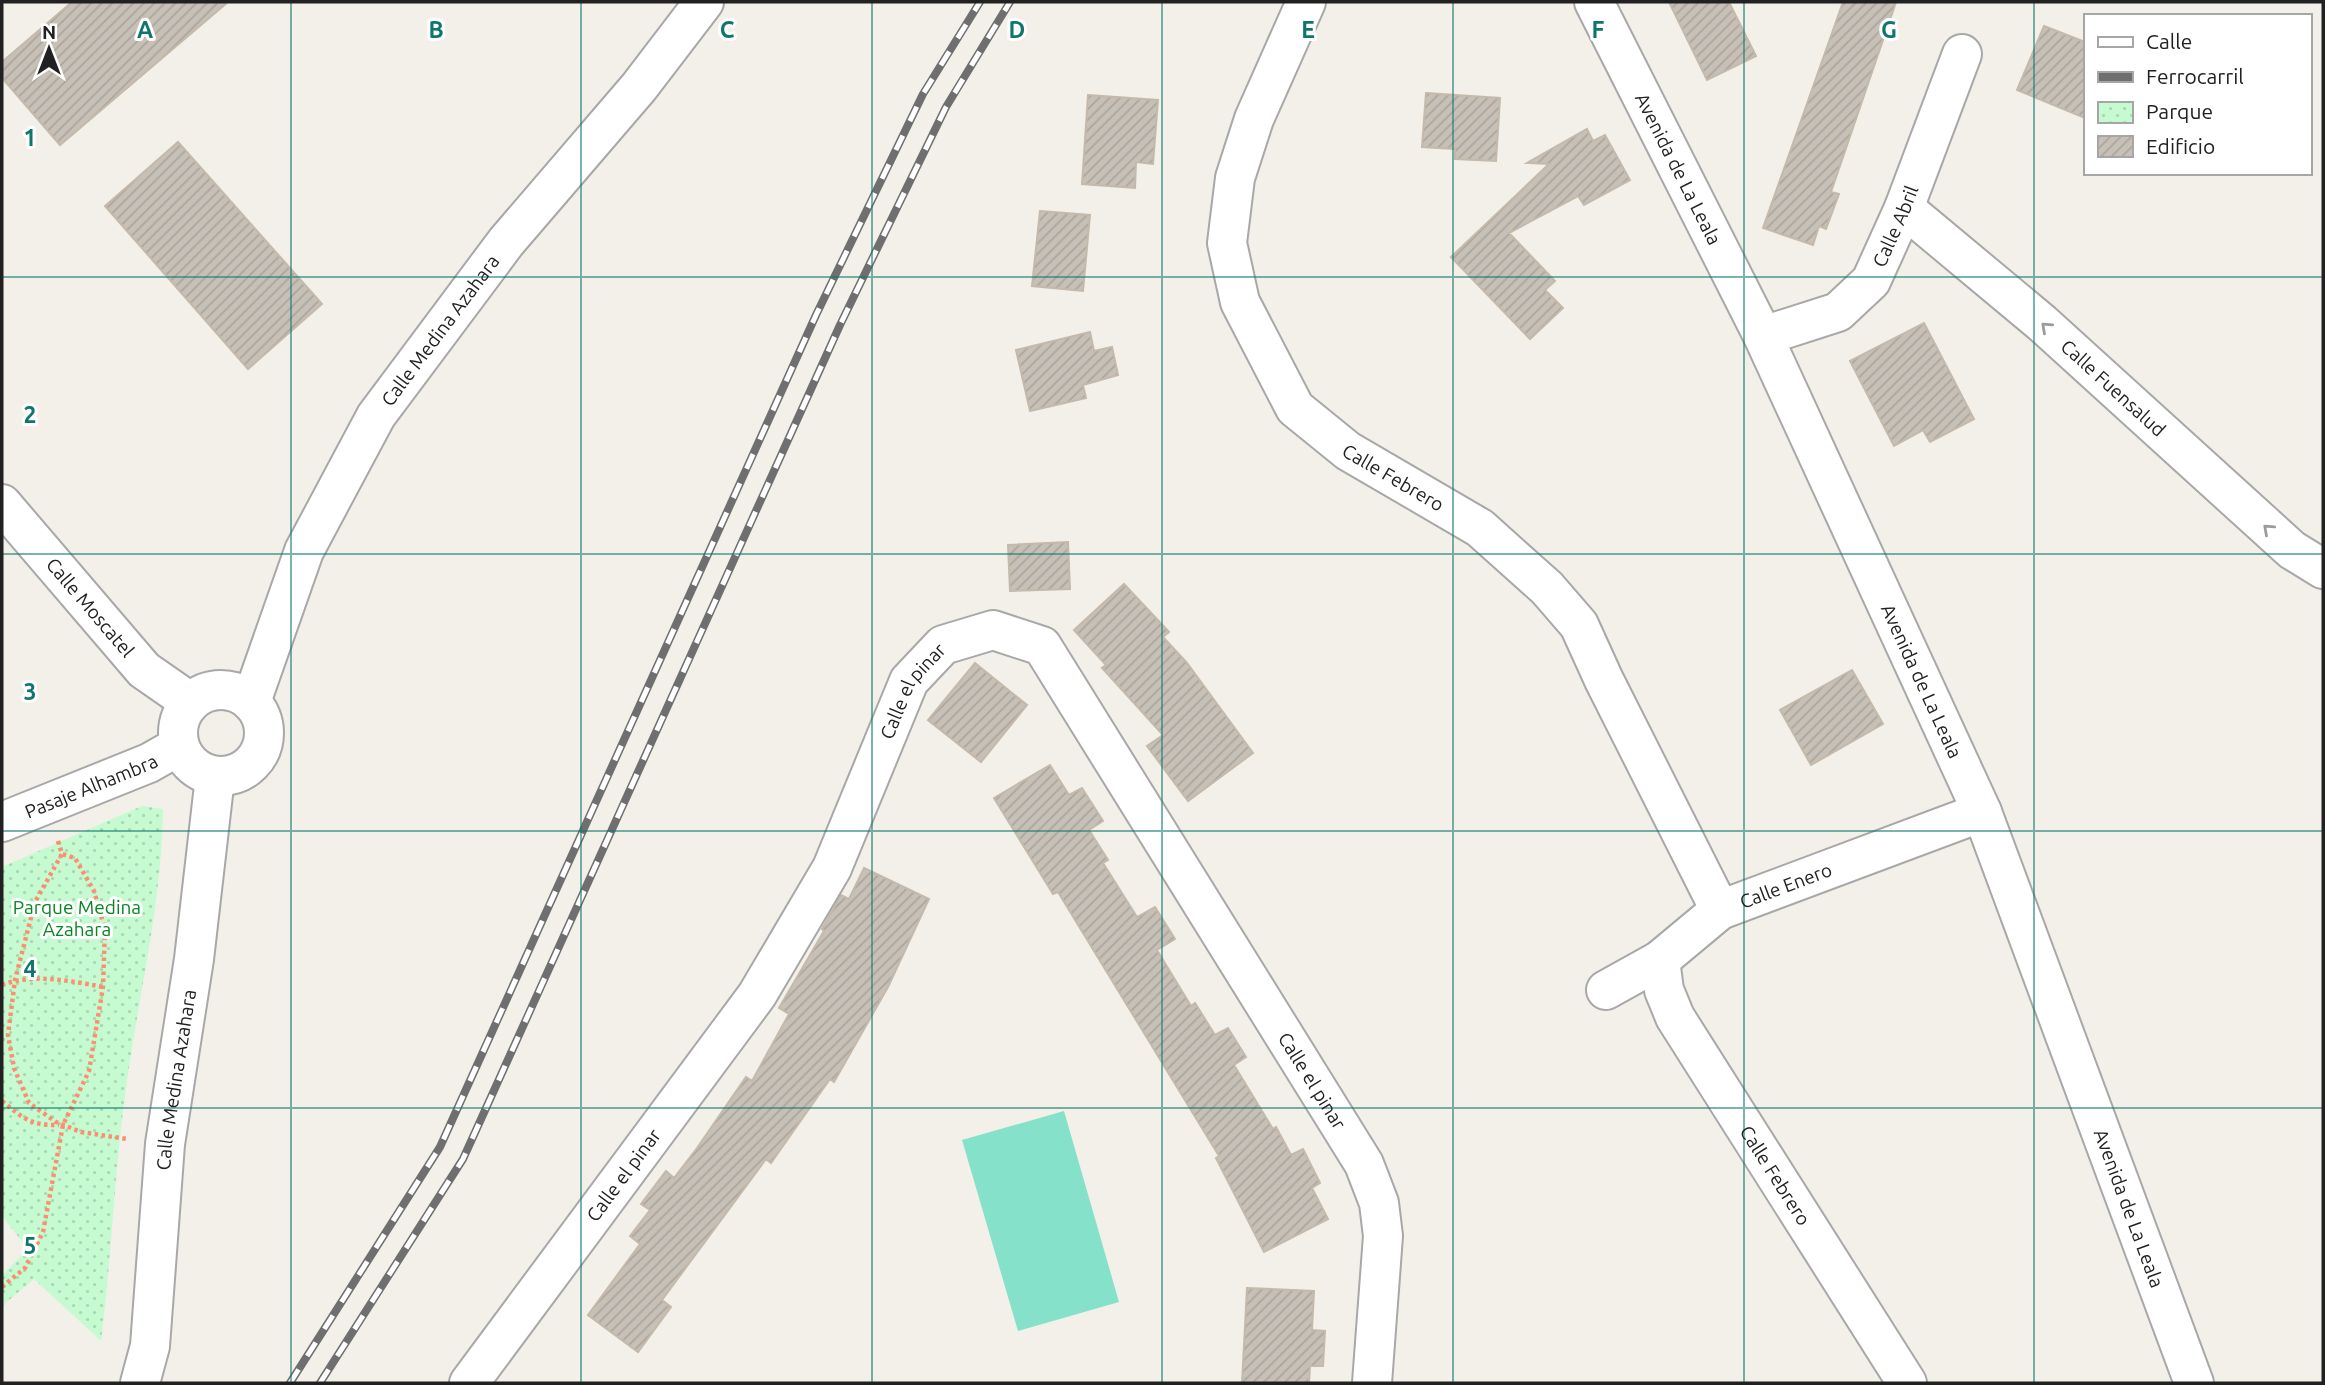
<svg xmlns="http://www.w3.org/2000/svg" width="2325" height="1385" viewBox="0 0 2325 1385" font-family="Ubuntu,sans-serif">
  <style>
    .park { fill: url(#park-dots) }
    .pitch { fill: #86e1ca }
    .building { fill: url(#building-hatch); stroke: #c4b9aa; stroke-width: 2 }
    .lines { fill: none; stroke-linecap: round; stroke-linejoin: round }
    .minor-casing { stroke: #a8a8a8; stroke-width: 42 }
    .path { stroke: #fc8f6f; stroke-width: 4.5; stroke-dasharray: 3.5 3.5; stroke-linecap: butt }
    .minor { stroke: #fff; stroke-width: 38 }
    .rail-casing { stroke: #6f6f6f; stroke-width: 8 }
    .rail { stroke: #fff; stroke-width: 5; stroke-dasharray: 16; stroke-linecap: butt }
    .oneway { stroke: #9b9b9b }
    .grid { fill: none; stroke: #0f766e; stroke-width: 2; stroke-opacity: 0.55 }
    .labels { text-anchor: middle; dominant-baseline: central; stroke-width: 6; stroke-linejoin: round; paint-order: stroke }
    .street-label { font-size: 19px; fill: #212121; stroke: #fff }
    .park-label { font-size: 19px; fill: #0a8524; stroke: #fff }
    .grid-label { font-size: 23px; text-anchor: middle; font-weight: bold; fill: #0f766e; stroke: #fff; stroke-width: 6; stroke-linejoin: round; paint-order: stroke }
  </style>
  <defs>
    <pattern id="park-dots" width="8" height="8" patternUnits="userSpaceOnUse" patternTransform="scale(1.75)"><rect width="8" height="8" fill="#c6fbd1"/><path d="M2 2h.1M6 6h.1" fill="none" stroke="#aad7b3" stroke-width="1.8" stroke-linecap="round"/></pattern>
    <pattern id="building-hatch" width="6" height="6" patternUnits="userSpaceOnUse" patternTransform="scale(1.75)"><rect width="6" height="6" fill="#c7c0b7"/><path d="M-1 1l2-2M0 6l6-6M5 7l2-2" fill="none" stroke="#aba59d"/></pattern>
  </defs>
  <rect width="100%" height="100%" fill="#f2f0e8"/>
  <path class="park" d="M 142,806 L 163,809 C 162,908 136,1005 124,1103 C 114,1182 111,1262 101,1341 L 34,1279 L 2,1306 L 2,1275 L 28,1249 L 2,1216 L 2,867 Z"/>
  <path class="pitch" d="M 1064,1111 L 1119,1302 L 1018,1331 L 962,1140 Z"/>
  <path class="building" d="M 72,2 L 228,2 L 60,145 L 2,78 L 2,62 Z
    M 1669,2 L 1729,2 L 1756,56 L 1707,80 Z
    M 1843,2 L 1896,2 L 1831,192 L 1839,194 L 1826,229 L 1819,226 L 1813,245 L 1763,228 Z
    M 2044,26 L 2085,42 L 2085,118 L 2017,90 Z
    M 1426,93 L 1500,98 L 1496,161 L 1455,159 L 1455,149 L 1422,147 Z
    M 1088,95 L 1158,100 L 1153,164 L 1136,162 L 1135,188 L 1082,184 Z
    M 1587,129 L 1593,141 L 1605,135 L 1630,180 L 1584,205 L 1578,196 L 1509,233 L 1555,281 L 1545,290 L 1563,308 L 1530,339 L 1451,257 L 1549,164 L 1527,163 Z
    M 178,142 L 322,304 L 248,369 L 105,206 Z
    M 1040,211 L 1090,215 L 1083,291 L 1032,286 Z
    M 1924,323 L 1974,419 L 1930,442 L 1923,430 L 1894,446 L 1850,361 Z
    M 1090,332 L 1094,351 L 1112,347 L 1118,375 L 1083,385 L 1086,398 L 1030,411 L 1016,350 Z
    M 1068,542 L 1070,589 L 1010,591 L 1008,545 Z
    M 1124,584 L 1169,632 L 1163,637 L 1187,663 L 1253,753 L 1188,801 L 1147,746 L 1163,735 L 1102,668 L 1106,665 L 1074,630 Z
    M 975,663 L 1027,705 L 981,762 L 928,720 Z
    M 1852,670 L 1883,724 L 1811,765 L 1780,710 Z
    M 1050,765 L 1069,795 L 1082,788 L 1103,821 L 1089,830 L 1108,860 L 1103,863 L 1137,917 L 1155,907 L 1175,939 L 1157,950 L 1191,1006 L 1195,1003 L 1215,1035 L 1228,1028 L 1246,1057 L 1234,1065 L 1273,1129 L 1276,1127 L 1291,1155 L 1303,1149 L 1320,1183 L 1312,1188 L 1328,1219 L 1264,1252 L 1216,1158 L 1219,1156 L 1058,892 L 1053,894 L 994,798 Z
    M 864,868 L 929,899 L 888,987 L 834,1082 L 830,1079 L 771,1163 L 766,1159 L 662,1300 L 671,1307 L 638,1352 L 588,1315 L 640,1244 L 630,1236 L 650,1210 L 641,1204 L 666,1171 L 674,1178 L 697,1148 L 746,1077 L 752,1081 L 789,1014 L 779,1008 L 824,931 L 822,929 L 841,895 L 849,899 Z
    M 1247,1288 L 1314,1291 L 1312,1330 L 1325,1331 L 1323,1366 L 1310,1366 L 1309,1383 L 1242,1383 Z"/>
  <g class="lines">
    <defs>
      <g id="minor">
        <path id="s1" d="M 1306,2 L 1254,119 L 1235,178 L 1227,243 L 1240,302 L 1295,408 L 1348,451 L 1480,528 L 1547,588 L 1579,625 L 1604,680 L 1720,910"/>
        <path id="s2" d="M 1594,2 L 1763,336 L 1982,812 L 2194,1383"/>
        <path id="s3" d="M 1904,208 L 2042,323 L 2292,550 L 2323,569"/>
        <path id="s4" d="M 1763,336 L 1838,312 L 1871,281 L 1904,208 L 1962,54"/>
        <path id="s5" d="M 2,504 L 144,670 L 190,702"/>
        <circle cx="221" cy="733" r="43"/>
        <path id="s6" d="M 251,702 L 304,551 L 376,416 L 506,242 L 639,87 L 704,2"/>
        <path id="s7" d="M 2,822 L 149,763 L 179,746"/>
        <path id="s8" d="M 1660,960 L 1664,990 L 1675,1017 L 1907,1383"/>
        <path id="s9" d="M 1606,990 L 1660,960 L 1720,910 L 1982,812"/>
        <path id="s10" d="M 140,1383 L 150,1346 L 165,1144 L 194,959 L 215,777"/>
        <path id="s11" d="M 469,1383 L 757,995 L 832,868 L 909,681 L 943,645 L 993,630 L 1042,646 L 1364,1164 L 1379,1203 L 1383,1236 L 1372,1383"/>
      </g>
    </defs>
    <use href="#minor" class="minor-casing"/>
    <path class="path" d="M 58,841 L 62,854 L 35,902 L 15,980 L 8,1035 L 14,1068 L 29,1103 L 56,1122 L 81,1132 L 127,1139
      M 2,985 C 32,973 72,981 103,987
      M 2,1101 C 23,1118 31,1126 59,1125
      M 2,1287 L 25,1268 L 43,1232 L 63,1125 L 89,1071 L 103,987 L 105,929 L 94,891 L 75,858 L 62,854"/>
    <use href="#minor" class="minor"/>
    <defs>
      <path id="rail" d="M 290,1383 L 440,1147 L 816,315 L 923,94 L 980,2
        M 320,1383 L 463,1159 L 840,325 L 946,107 L 1010,2"/>
    </defs>
    <use href="#rail" class="rail-casing"/>
    <use href="#rail" class="rail"/>
  </g>
  <defs><path id="oneway-chevron" d="M-2-3.5L2.5 0L-2 3.5" fill="none" stroke-width="1.6" stroke-linecap="round" stroke-linejoin="round" transform="scale(1.75)"/></defs>
  <g class="oneway">
    <use href="#oneway-chevron" transform="translate(2046 327) rotate(-138)"/>
    <use href="#oneway-chevron" transform="translate(2268 529) rotate(-138)"/>
  </g>
  <path class="grid" d="M 291,2 L 291,1383M 581,2 L 581,1383M 872,2 L 872,1383M 1162,2 L 1162,1383M 1453,2 L 1453,1383M 1744,2 L 1744,1383M 2034,2 L 2034,1383M 2,277 L 2323,277M 2,554 L 2323,554M 2,831 L 2323,831M 2,1108 L 2323,1108"/>
  <g class="labels">
    <g class="street-label">
      <text stroke="none"><textPath href="#s2" startOffset="187">Avenida de La Leala</textPath></text>
      <text stroke="none"><textPath href="#s4" startOffset="184">Calle Abril</textPath></text>
      <text stroke="none"><textPath href="#s6" startOffset="420">Calle Medina Azahara</textPath></text>
      <text stroke="none"><textPath href="#s3" startOffset="276">Calle Fuensalud</textPath></text>
      <text stroke="none"><textPath href="#s1" startOffset="556">Calle Febrero</textPath></text>
      <text stroke="none"><textPath href="#s5" startOffset="136">Calle Moscatel</textPath></text>
      <text stroke="none"><textPath href="#s2" startOffset="754">Avenida de La Leala</textPath></text>
      <text stroke="none"><textPath href="#s11" startOffset="826">Calle el pinar</textPath></text>
      <text stroke="none"><textPath href="#s7" startOffset="96">Pasaje Alhambra</textPath></text>
      <text stroke="none"><textPath href="#s9" startOffset="210">Calle Enero</textPath></text>
      <text stroke="none"><textPath href="#s10" startOffset="306">Calle Medina Azahara</textPath></text>
      <text stroke="none"><textPath href="#s11" startOffset="1498">Calle el pinar</textPath></text>
      <text stroke="none"><textPath href="#s8" startOffset="247">Calle Febrero</textPath></text>
      <text stroke="none"><textPath href="#s11" startOffset="259">Calle el pinar</textPath></text>
      <text stroke="none"><textPath href="#s2" startOffset="1321">Avenida de La Leala</textPath></text>
    </g>
    <g class="park-label">
      <text x="77" y="907">Parque Medina<tspan x="77" dy="22">Azahara</tspan></text>
    </g>
  </g>
  <g class="grid-label">
    <text x="145" y="38">A</text>
    <text x="436" y="38">B</text>
    <text x="727" y="38">C</text>
    <text x="1017" y="38">D</text>
    <text x="1308" y="38">E</text>
    <text x="1598" y="38">F</text>
    <text x="1889" y="38">G</text>
    <text x="30" y="146">1</text>
    <text x="30" y="423">2</text>
    <text x="30" y="700">3</text>
    <text x="30" y="977">4</text>
    <text x="30" y="1254">5</text>
  </g>
  <rect width="2325" height="1385" fill="none" stroke="#212121" stroke-width="7"/>
  <rect x="2084" y="14" width="228" height="161" fill="#ffffff" stroke="#a6a6a6" stroke-width="2"/>
  <rect x="2098" y="37" width="35" height="10" fill="#ffffff" stroke="#a6a6a6" stroke-width="2"/>
  <text x="2146" y="49" font-size="21" fill="#212121">Calle</text>
  <rect x="2098" y="72" width="35" height="10" fill="#6f6f6f" stroke="#a6a6a6" stroke-width="2"/>
  <text x="2146" y="84" font-size="21" fill="#212121">Ferrocarril</text>
  <rect x="2098" y="102" width="35" height="21" fill="url(#park-dots)" stroke="#a6a6a6" stroke-width="2"/>
  <text x="2146" y="119" font-size="21" fill="#212121">Parque</text>
  <rect x="2098" y="136" width="35" height="21" fill="url(#building-hatch)" stroke="#a6a6a6" stroke-width="2"/>
  <text x="2146" y="154" font-size="21" fill="#212121">Edificio</text>
  <g transform="translate(49 49)" stroke="#ffffff" stroke-width="5" paint-order="stroke">
  <path d="M0-5L12 26L0 18L-12 26Z" fill="#212121"/>
  <text y="-10" font-size="19" font-weight="bold" text-anchor="middle" fill="#212121">N</text>
  </g>
</svg>
